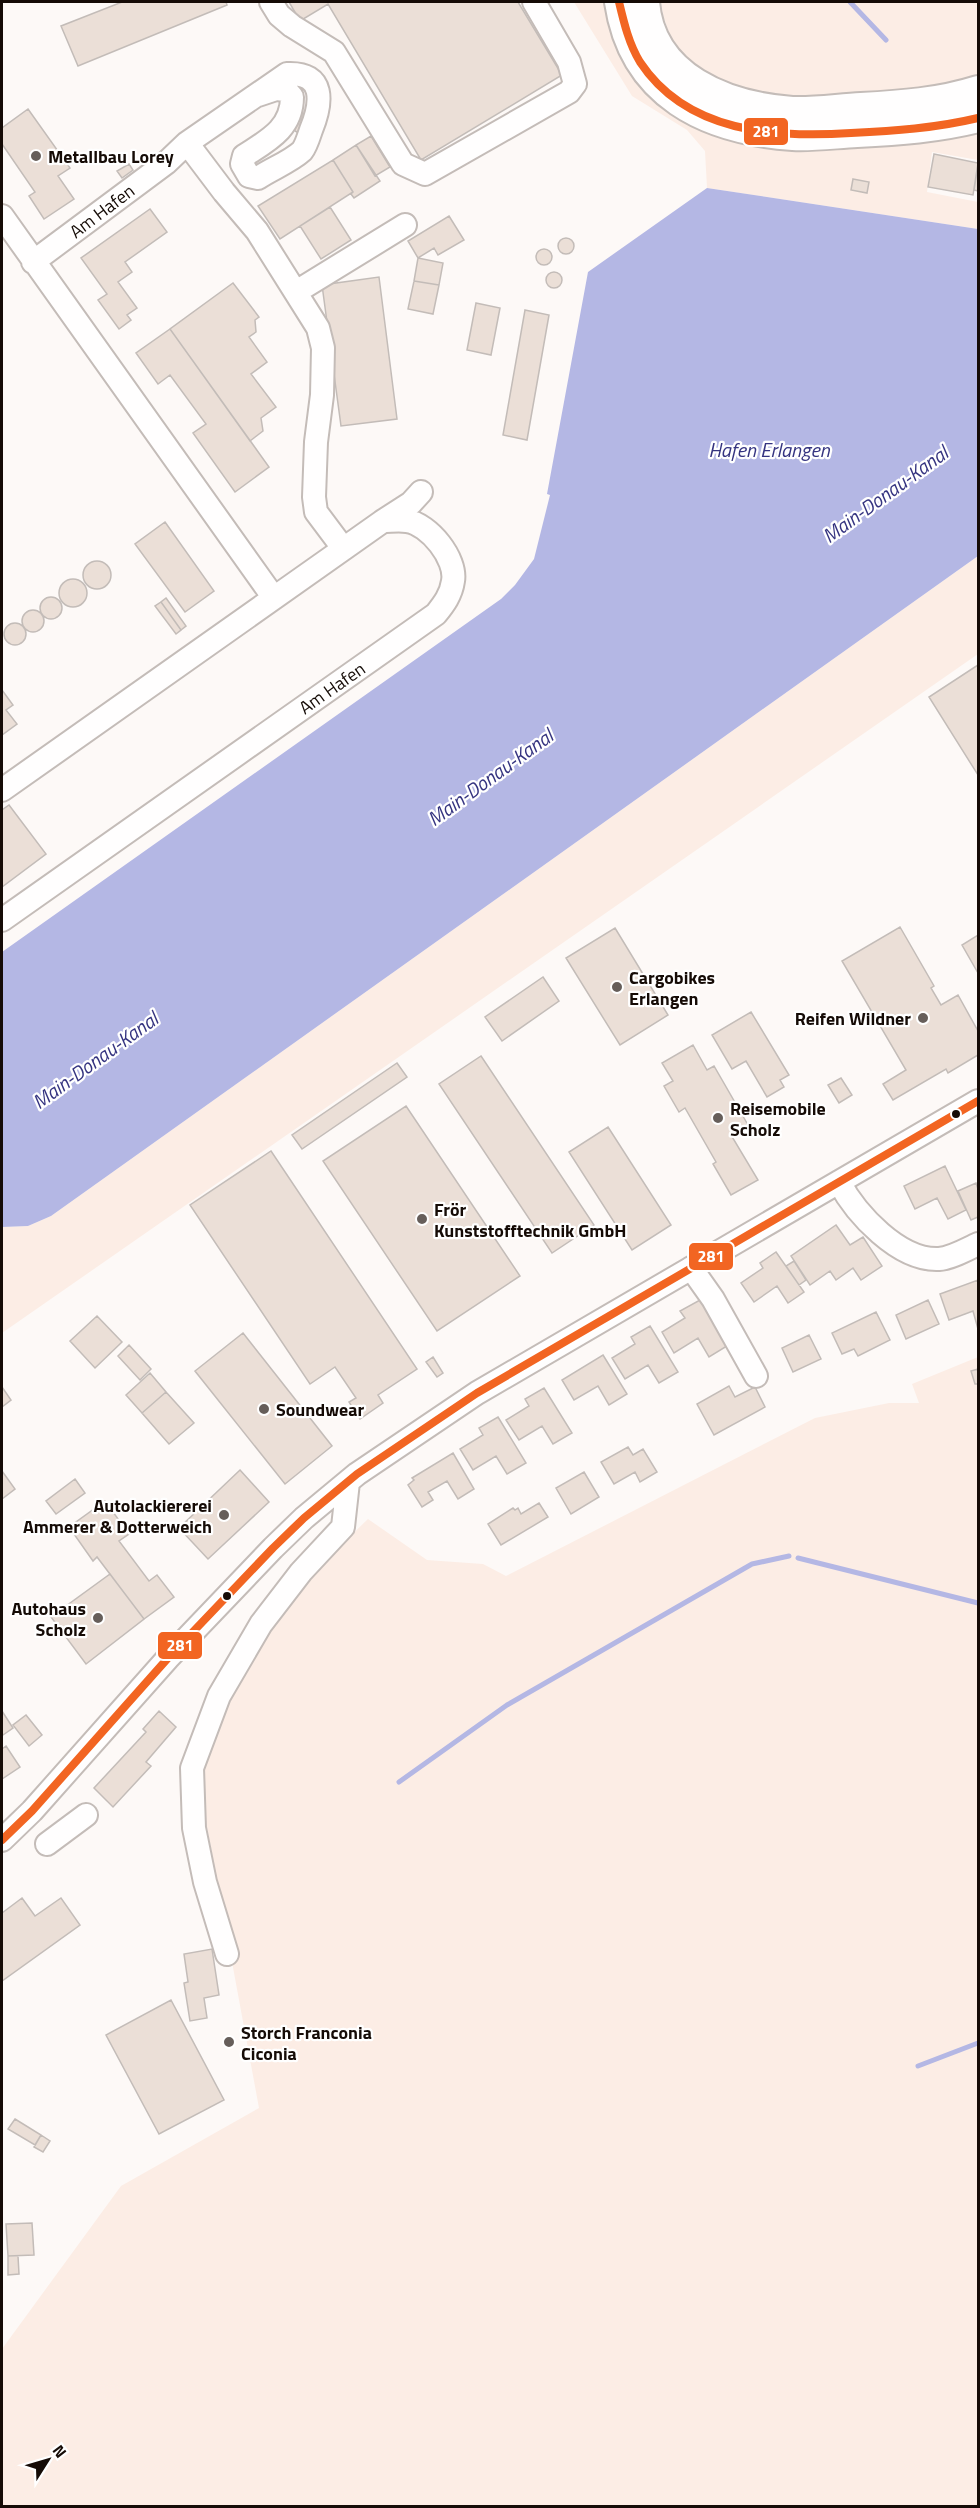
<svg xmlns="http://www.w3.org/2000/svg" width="980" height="2508" viewBox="0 0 980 2508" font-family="'Titillium Web',sans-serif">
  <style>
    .green { fill: #fcede5 }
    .water { fill: #b4b7e4 }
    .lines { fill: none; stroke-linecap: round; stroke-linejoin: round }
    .stream { stroke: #b4b7e4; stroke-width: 5 }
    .building { fill: #ebdfd7; stroke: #c3bcb8; stroke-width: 1.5 }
    .minor-casing { stroke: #c4bcb8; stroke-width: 26 }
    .major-casing { stroke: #c4bcb8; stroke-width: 32 }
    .minor { stroke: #fffefe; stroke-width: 22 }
    .major { stroke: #fffefe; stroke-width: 28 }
    .bus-1-casing { stroke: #fff; stroke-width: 12 }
    .bus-1 { stroke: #f26522; stroke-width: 8 }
    .poi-dot { fill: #665e5a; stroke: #fff; stroke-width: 2 }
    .bus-dot { fill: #150b06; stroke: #fff; stroke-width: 2 }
    .labels { text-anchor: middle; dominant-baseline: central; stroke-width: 4.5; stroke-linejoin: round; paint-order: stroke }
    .poi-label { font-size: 18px; font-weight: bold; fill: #150b06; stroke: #fff; text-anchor: start }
    .street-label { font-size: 18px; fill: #150b06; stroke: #fff }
    .water-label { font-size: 20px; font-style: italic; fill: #353480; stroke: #fff }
    .line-badge { stroke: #fff; stroke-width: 2 }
    .badge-label { font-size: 16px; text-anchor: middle; font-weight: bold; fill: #fff }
  </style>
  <rect width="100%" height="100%" fill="#fdf9f7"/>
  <path class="green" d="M 574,2 L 612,2 L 638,73 L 978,129 L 978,160 L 932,152 L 927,192 L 978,202 L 978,229 L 707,188 L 705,151 L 687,130 L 632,96 Z
    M 661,2 L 978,2 L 978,78 C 958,83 937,89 916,92 C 900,94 882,94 866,95 C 792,100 672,98 661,2 Z
    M 978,556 L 978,654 L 2,1333 L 2,1227 L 28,1226 L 51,1216 Z
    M 978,1357 L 978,2506 L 2,2506 L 2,2349 L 121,2186 L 259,2108 L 200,1789 L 208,1741 L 266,1629 L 307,1578 L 368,1519 L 427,1560 L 483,1564 L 506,1576 L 815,1418 L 889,1403 L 919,1403 L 912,1384 Z"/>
  <path class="water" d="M 707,188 L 978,229 L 978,556 L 51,1216 L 28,1226 L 2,1227 L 2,952 L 501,599 L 515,585 L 534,559 L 550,495 L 547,494 L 588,272 Z"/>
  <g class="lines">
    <path class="stream" d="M 850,2 L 886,40
      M 798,1558 L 978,1603
      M 399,1782 L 507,1705 L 752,1564 L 789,1556
      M 918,2066 L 978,2043"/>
  </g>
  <path class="building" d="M 122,2 L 226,2 L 227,5 L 78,66 L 61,26 Z
    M 289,2 L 518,2 L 562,75 L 421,160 L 328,4 L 300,21 Z
    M 28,109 L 70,168 L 58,176 L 74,199 L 44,219 L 29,196 L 35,192 L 2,144 L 2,128 Z
    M 302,113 L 307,115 L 302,135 L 295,131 L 292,126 L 297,116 Z
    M 371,136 L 390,167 L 375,176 L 356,145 Z
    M 356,145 L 380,181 L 354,198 L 351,194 L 353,192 L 333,160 Z
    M 934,154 L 978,163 L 973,195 L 928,187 Z
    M 333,160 L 353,192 L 280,239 L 258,206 Z
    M 129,164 L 133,170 L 122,178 L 117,171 Z
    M 978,165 L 978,191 L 974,190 Z
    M 853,179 L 869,182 L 867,193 L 851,190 Z
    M 330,207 L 351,240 L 321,259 L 300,226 Z
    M 150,209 L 167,232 L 125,262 L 132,272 L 118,282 L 137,308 L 127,315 L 131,320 L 119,329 L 98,300 L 107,294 L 81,258 Z
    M 449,216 L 464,240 L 438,255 L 434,248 L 418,258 L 408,241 Z
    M558 246a8 8 0 1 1 16 0a8 8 0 1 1-16 0Z
    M536 257a8 8 0 1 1 16 0a8 8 0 1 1-16 0Z
    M 418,258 L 443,263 L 439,285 L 414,281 Z
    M546 280a8 8 0 1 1 16 0a8 8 0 1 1-16 0Z
    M 379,277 L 397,419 L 341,426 L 322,285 Z
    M 414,281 L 439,285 L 433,314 L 408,309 Z
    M 233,283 L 259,317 L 255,320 L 256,332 L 249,337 L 267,362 L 251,374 L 276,407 L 261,418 L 263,431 L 250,441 L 170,329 Z
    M 476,303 L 500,308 L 491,355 L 467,350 Z
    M 525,310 L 549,315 L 527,440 L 503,435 Z
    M 170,329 L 269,467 L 235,492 L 193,433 L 206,424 L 170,375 L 158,384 L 136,353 Z
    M 165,522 L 214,591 L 185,612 L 135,544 Z
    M83 575a14 14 0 1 1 28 0a14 14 0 1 1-28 0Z
    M59 593a14 14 0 1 1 28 0a14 14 0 1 1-28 0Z
    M40 608a11 11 0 1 1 22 0a11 11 0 1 1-22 0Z
    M 166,598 L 186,626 L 181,630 L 161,602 Z
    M 161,602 L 181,630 L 176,634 L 155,606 Z
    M22 621a11 11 0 1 1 22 0a11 11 0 1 1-22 0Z
    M4 634a11 11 0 1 1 22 0a11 11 0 1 1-22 0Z
    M 978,665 L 978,775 L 929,697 Z
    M 2,690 L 13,705 L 6,710 L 17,724 L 2,735 Z
    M 9,805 L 46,854 L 2,887 L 2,810 Z
    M 900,927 L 934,986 L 931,988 L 941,1005 L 958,995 L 978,1031 L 978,1055 L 948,1073 L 946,1069 L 893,1100 L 883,1084 L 906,1070 L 842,961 Z
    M 615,928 L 668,1015 L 620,1045 L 566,958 Z
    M 978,935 L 978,973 L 962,945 Z
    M 543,977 L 559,1001 L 502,1041 L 485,1017 Z
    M 751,1012 L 789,1075 L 780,1080 L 784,1087 L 767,1097 L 746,1061 L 732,1069 L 712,1035 Z
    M 693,1045 L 707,1070 L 714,1066 L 748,1125 L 731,1135 L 758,1180 L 731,1195 L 713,1164 L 716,1162 L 685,1108 L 679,1112 L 664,1086 L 673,1081 L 662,1063 Z
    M 481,1056 L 594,1225 L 552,1253 L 439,1084 Z
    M 397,1063 L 407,1077 L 302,1149 L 292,1135 Z
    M 841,1078 L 852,1095 L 839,1103 L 828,1085 Z
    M 406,1106 L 520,1276 L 437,1331 L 323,1161 Z
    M 608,1127 L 671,1225 L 632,1250 L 569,1152 Z
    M 271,1151 L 417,1369 L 378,1395 L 383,1403 L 360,1419 L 349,1402 L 356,1398 L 335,1367 L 310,1384 L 190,1205 Z
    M 945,1166 L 966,1210 L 948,1219 L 937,1198 L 915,1209 L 904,1186 Z
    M 976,1183 L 978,1189 L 978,1217 L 971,1220 L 958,1191 Z
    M 836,1225 L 850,1245 L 863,1237 L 882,1266 L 861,1280 L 853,1268 L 836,1280 L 830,1271 L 810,1285 L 791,1256 Z
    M 776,1252 L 804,1292 L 788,1303 L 777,1286 L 754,1302 L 741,1283 L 763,1268 L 760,1263 Z
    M 794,1261 L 806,1280 L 799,1285 L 786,1266 Z
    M 978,1280 L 978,1329 L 973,1311 L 949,1320 L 940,1294 Z
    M 700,1300 L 727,1346 L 709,1357 L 698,1338 L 674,1353 L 662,1332 L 685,1318 L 680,1311 Z
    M 928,1300 L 939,1324 L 906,1339 L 896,1315 Z
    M 876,1312 L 890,1340 L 858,1356 L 854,1349 L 842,1354 L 832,1333 Z
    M 97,1316 L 122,1342 L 95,1368 L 70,1341 Z
    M 650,1326 L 678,1372 L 659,1383 L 648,1365 L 625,1379 L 612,1358 L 635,1344 L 631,1337 Z
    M 243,1333 L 332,1446 L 285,1484 L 195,1371 Z
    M 809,1335 L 821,1359 L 793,1372 L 782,1348 Z
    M 129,1345 L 151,1369 L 140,1380 L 118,1356 Z
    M 603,1355 L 627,1394 L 609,1405 L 598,1386 L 574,1400 L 562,1380 Z
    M 433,1357 L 443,1373 L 437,1377 L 426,1362 Z
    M 978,1369 L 978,1384 L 975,1384 L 971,1371 Z
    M 150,1373 L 166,1392 L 142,1413 L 126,1395 Z
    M 729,1386 L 735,1397 L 755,1387 L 765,1407 L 714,1435 L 697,1404 Z
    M 2,1387 L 11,1400 L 2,1407 Z
    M 544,1388 L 572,1433 L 553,1444 L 542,1426 L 519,1440 L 506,1420 L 529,1406 L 525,1399 Z
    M 166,1392 L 194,1423 L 169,1444 L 142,1413 Z
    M 498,1417 L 526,1463 L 507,1474 L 496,1456 L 473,1470 L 460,1449 L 483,1435 L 479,1428 Z
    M 628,1447 L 633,1455 L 643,1449 L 657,1472 L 640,1482 L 635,1472 L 614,1484 L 601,1462 Z
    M 453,1453 L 474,1489 L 458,1499 L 447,1481 L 428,1492 L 433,1500 L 422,1507 L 408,1485 L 414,1480 L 412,1478 Z
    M 240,1470 L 269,1502 L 208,1559 L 179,1528 Z
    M 2,1471 L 15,1489 L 2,1499 Z
    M 584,1472 L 599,1497 L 571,1514 L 556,1488 Z
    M 75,1479 L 85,1493 L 56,1514 L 46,1501 Z
    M 105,1501 L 129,1534 L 119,1541 L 149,1581 L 157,1575 L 174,1597 L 144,1619 L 97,1557 L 93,1561 L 69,1527 Z
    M 539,1503 L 548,1517 L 501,1545 L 488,1524 L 513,1508 L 515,1510 L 518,1508 L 521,1514 Z
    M 110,1574 L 144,1619 L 86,1664 L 51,1617 Z
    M 2,1711 L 13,1728 L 3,1735 L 2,1733 Z
    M 159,1711 L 176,1727 L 146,1762 L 151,1766 L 113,1807 L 94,1788 L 146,1732 L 143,1729 Z
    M 26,1715 L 42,1735 L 29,1746 L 13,1725 Z
    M 6,1746 L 20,1767 L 2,1779 L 2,1749 Z
    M 22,1898 L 35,1916 L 61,1898 L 80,1925 L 2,1981 L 2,1913 Z
    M 212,1949 L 219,1995 L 204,1998 L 207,2018 L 190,2021 L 184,1983 L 188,1982 L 184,1954 Z
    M 171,2000 L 224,2100 L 159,2134 L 106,2035 Z
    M 15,2119 L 41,2135 L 35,2145 L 8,2129 Z
    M 41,2135 L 50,2141 L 43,2152 L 34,2147 Z
    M 32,2223 L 34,2255 L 8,2256 L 6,2224 Z
    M 8,2256 L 18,2256 L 19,2274 L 8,2275 Z"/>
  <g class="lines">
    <defs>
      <path id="minor" d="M 271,2 L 279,15 L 292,26 L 334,52 L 403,164 L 425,174 L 569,92 L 575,84 L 569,62 L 534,2
        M 187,143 L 224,192 L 257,231 L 318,328 L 323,348 L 322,395 L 316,442 L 314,497 L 316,512 L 343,548
        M 2,216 L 274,598
        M 33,262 L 166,163 L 187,143 L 287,74 C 326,72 322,103 311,130 C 309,136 306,146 302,151 C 290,162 271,169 258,178 L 249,176 L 242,164 L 244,156 C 267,141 292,129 292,97 L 286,90 L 276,89 L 258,95
        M 296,292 L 405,225
        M 383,521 L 411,503 L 421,492
        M 2,790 L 383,521 C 391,521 399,520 407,521 C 429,524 457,559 453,581 C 451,595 444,604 436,614 L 2,920
        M 839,1182 C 856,1214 899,1261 939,1259 C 952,1258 967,1249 978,1244
        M 691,1268 L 713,1299 L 756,1376
        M 2,1840 L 32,1811 L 168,1658 L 273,1548 L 304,1518 L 357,1474 L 477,1393 L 978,1101
        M 47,1844 L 86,1815
        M 227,1954 L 205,1882 L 194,1828 L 192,1768 L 219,1696 L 261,1624 L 301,1572 L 343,1527 L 348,1482"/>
      <path id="major" d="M 619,2 C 633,95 706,130 793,136 C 814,137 836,134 857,133 C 898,131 938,128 978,118
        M 645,2 C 651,78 727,106 792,111 C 815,112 839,108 861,107 C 901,105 940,102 978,90"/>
    </defs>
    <use href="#minor" class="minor-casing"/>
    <use href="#major" class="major-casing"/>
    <use href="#minor" class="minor"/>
    <use href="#major" class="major"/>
    <defs>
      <path id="bus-1" d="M 619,2 C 624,23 629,44 640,62 C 687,133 775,138 851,133 C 894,131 936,128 978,118
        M 2,1840 L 32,1811 L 168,1658 L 273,1548 L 304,1518 L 357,1474 L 477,1393 L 978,1101"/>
    </defs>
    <use href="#bus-1" class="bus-1-casing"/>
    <use href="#bus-1" class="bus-1"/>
  </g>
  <g class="poi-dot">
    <circle cx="36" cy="156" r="6"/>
    <circle cx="617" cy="987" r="6"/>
    <circle cx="923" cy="1018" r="6"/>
    <circle cx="718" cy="1118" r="6"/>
    <circle cx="422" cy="1219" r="6"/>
    <circle cx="264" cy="1409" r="6"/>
    <circle cx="224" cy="1515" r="6"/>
    <circle cx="98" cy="1618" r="6"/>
    <circle cx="229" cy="2042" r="6"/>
  </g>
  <g class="bus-dot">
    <circle cx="956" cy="1114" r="5"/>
    <circle cx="227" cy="1596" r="5"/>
  </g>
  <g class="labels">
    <g class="poi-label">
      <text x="48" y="156">Metallbau Lorey</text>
      <text x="629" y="977">Cargobikes<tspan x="629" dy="21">Erlangen</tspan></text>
      <text x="911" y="1018" text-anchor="end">Reifen Wildner</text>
      <text x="730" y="1108">Reisemobile<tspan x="730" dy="21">Scholz</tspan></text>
      <text x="434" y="1209">Frör<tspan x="434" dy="21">Kunststofftechnik GmbH</tspan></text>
      <text x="276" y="1409">Soundwear</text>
      <text x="212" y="1505" text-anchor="end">Autolackiererei<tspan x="212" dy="21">Ammerer &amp; Dotterweich</tspan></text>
      <text x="86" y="1608" text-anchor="end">Autohaus<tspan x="86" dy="21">Scholz</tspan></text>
      <text x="241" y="2032">Storch Franconia<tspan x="241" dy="21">Ciconia</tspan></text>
    </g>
    <g class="street-label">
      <text transform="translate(102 211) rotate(-37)">Am Hafen</text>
      <text transform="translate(332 688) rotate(-35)">Am Hafen</text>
    </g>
    <g class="water-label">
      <text x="769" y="449">Hafen Erlangen</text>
      <text transform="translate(885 494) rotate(-36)">Main-Donau-Kanal</text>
      <text transform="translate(490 777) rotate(-36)">Main-Donau-Kanal</text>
      <text transform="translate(95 1060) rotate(-36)">Main-Donau-Kanal</text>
    </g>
  </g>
  <g class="line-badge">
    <rect x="743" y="117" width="46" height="29" rx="6" fill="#f26522"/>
    <rect x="688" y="1242" width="46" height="29" rx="6" fill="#f26522"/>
    <rect x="157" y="1631" width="46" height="29" rx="6" fill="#f26522"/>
  </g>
  <g class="badge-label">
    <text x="766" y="137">281</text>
    <text x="711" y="1262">281</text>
    <text x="180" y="1651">281</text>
  </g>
  <rect width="980" height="2508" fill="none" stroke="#150b06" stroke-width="6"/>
  <g transform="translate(48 2460) rotate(53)" stroke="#ffffff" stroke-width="4.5" paint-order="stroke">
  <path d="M0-4.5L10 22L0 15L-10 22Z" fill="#150b06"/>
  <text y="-9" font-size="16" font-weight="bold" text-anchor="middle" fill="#150b06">N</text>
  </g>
</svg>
